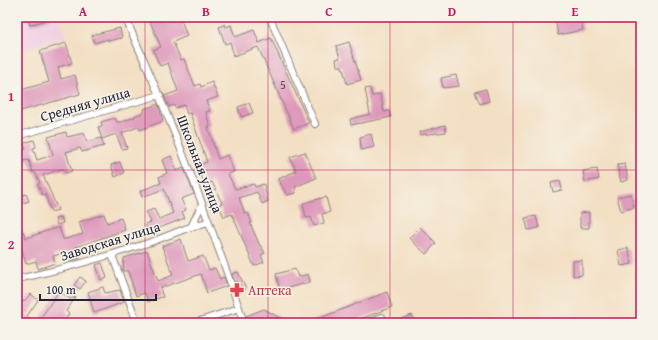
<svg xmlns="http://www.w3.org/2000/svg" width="658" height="340" viewBox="0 0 658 340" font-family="'Gentium Book Plus',serif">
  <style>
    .built { fill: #f1d0e4 }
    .building { fill: #de98bb }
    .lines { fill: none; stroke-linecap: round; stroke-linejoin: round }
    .minor-casing { stroke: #8a807f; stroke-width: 8 }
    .minor { stroke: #fff; stroke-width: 6 }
    .grid { fill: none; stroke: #c2185b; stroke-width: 1; stroke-opacity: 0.55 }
    .labels { text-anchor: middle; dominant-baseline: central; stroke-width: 3; stroke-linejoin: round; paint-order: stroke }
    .number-label { font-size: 12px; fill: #51405b }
    .street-label { font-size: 14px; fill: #22223b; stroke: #f7f3e8 }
    .health-label { font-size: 14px; fill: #be3a42; stroke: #f7f3e8; text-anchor: start }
    .neatline { fill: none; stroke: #c2185b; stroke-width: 1.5 }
    .grid-label { font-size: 13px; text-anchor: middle; font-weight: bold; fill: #c2185b }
  </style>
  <rect width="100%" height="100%" fill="#f7f3e8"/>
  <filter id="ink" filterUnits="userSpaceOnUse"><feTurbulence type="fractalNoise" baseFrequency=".025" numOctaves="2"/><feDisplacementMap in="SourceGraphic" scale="8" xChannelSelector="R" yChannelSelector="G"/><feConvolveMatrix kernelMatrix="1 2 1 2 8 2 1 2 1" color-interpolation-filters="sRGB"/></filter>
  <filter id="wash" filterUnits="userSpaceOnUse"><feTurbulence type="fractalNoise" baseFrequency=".012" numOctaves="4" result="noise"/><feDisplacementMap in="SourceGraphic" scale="16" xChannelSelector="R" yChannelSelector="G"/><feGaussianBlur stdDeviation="0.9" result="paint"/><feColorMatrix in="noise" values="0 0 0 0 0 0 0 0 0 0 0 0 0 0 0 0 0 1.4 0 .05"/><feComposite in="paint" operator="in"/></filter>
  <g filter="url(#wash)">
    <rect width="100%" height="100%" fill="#f3dfc3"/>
    <path class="built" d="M 17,17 L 59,17 L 65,37 L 17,51 Z"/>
    <g id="blocks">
      <path class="building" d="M 27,17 L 52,17 L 52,18 L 30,25 Z
        M 148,17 L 180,17 L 187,36 L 173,42 L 181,60 L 184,59 L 195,86 L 200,84 L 201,87 L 212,82 L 218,97 L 206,101 L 210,111 L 206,112 L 210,127 L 208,127 L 218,159 L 227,155 L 234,172 L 228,174 L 235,189 L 254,184 L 255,187 L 264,184 L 268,201 L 262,204 L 257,192 L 239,198 L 245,214 L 248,213 L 252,223 L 250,223 L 260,246 L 261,246 L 265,253 L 261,255 L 264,262 L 254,266 L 232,214 L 224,217 L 219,205 L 222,203 L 212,182 L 205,185 L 197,166 L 207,162 L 190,113 L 187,114 L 184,105 L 175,108 L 174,105 L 169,107 L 164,96 L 178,91 L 168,63 L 160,66 L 153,50 L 161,47 Z
        M 580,17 L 583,30 L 558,35 L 555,18 Z
        M 225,24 L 226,27 L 231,25 L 235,37 L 254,30 L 259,43 L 271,38 L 309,123 L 294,129 L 258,47 L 234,56 L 230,42 L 225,44 L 219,27 Z
        M 120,28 L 122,38 L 108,41 L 108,39 L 94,43 L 92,35 Z
        M 349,42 L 361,80 L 347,84 L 342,66 L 337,66 L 336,59 L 340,58 L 336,46 Z
        M 66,43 L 72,63 L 58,67 L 61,79 L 75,75 L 80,94 L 17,112 L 17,91 L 49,82 L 40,51 Z
        M 456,75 L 459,86 L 443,88 L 441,78 Z
        M 370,88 L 372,96 L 380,94 L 384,112 L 389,111 L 391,117 L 351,125 L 350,119 L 370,114 L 365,89 Z
        M 486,89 L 489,101 L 480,104 L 475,92 Z
        M 249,103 L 253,113 L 241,117 L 238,107 Z
        M 158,104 L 163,121 L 140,130 L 138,127 L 122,133 L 127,148 L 122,149 L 116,134 L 102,139 L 98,127 L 102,126 L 101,122 L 115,118 L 117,122 L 121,122 L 135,117 L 134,116 L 145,112 L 144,109 Z
        M 445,125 L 446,132 L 420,135 L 420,132 Z
        M 66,132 L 67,137 L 84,133 L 87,142 L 101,138 L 104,146 L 82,152 L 80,148 L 66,152 L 72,171 L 65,173 L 63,169 L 43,175 L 58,210 L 51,212 L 45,194 L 42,195 L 38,184 L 40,183 L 35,172 L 33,173 L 29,160 L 17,162 L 17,151 L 26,149 L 24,143 L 34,140 L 36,147 L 33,148 L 37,160 L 53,155 L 48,137 Z
        M 371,134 L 374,147 L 361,150 L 360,137 Z
        M 305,152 L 316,178 L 295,187 L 296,193 L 287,195 L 278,179 L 296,171 L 290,157 Z
        M 171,156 L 176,171 L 184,168 L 194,194 L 181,199 L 186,210 L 182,212 L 185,218 L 149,232 L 145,224 L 151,222 L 146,212 L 154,209 L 159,219 L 173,213 L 164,189 L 142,197 L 140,191 L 161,183 L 159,177 L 167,173 L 162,160 Z
        M 120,162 L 124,173 L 115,177 L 111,165 Z
        M 625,164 L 628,180 L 621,182 L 617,165 Z
        M 597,169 L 599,179 L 585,182 L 583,171 Z
        M 560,181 L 562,190 L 553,192 L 551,183 Z
        M 26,194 L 29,201 L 17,205 L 17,197 Z
        M 631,194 L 634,207 L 621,211 L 617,197 Z
        M 326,197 L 330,212 L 322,214 L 324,223 L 314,226 L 311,217 L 306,218 L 303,203 Z
        M 589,212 L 589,228 L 580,228 L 580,213 Z
        M 104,214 L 107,223 L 121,218 L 125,230 L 76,247 L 80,258 L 70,261 L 67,252 L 53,256 L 55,263 L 38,269 L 36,261 L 26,264 L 17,233 L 23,231 L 26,238 L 59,227 L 63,239 L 66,239 L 83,234 L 79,222 Z
        M 536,216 L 539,228 L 528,230 L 525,218 Z
        M 61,217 L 63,223 L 57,225 L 55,219 Z
        M 420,227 L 436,243 L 426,254 L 409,238 Z
        M 181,239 L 188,261 L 203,256 L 209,270 L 215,268 L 220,279 L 224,277 L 227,286 L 207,293 L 201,274 L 160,288 L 163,297 L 155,299 L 148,302 L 145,293 L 136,296 L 128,271 L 123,271 L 124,258 L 147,251 L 158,281 L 173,275 L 162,246 Z
        M 628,248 L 632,264 L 621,266 L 618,250 Z
        M 582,260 L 582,275 L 573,276 L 573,261 Z
        M 102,263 L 107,278 L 101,280 L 96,265 Z
        M 295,269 L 298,277 L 308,274 L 310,282 L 280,290 L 276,274 Z
        M 238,272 L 246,289 L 238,292 L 232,274 Z
        M 80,277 L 86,281 L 80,289 L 74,285 Z
        M 103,287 L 105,293 L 120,290 L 124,302 L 94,313 L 88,292 Z
        M 59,291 L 70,299 L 76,297 L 66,311 L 69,314 L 63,323 L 37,323 Z
        M 17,292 L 23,302 L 31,294 L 38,300 L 27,316 L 36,323 L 17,323 Z
        M 387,292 L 392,307 L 349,323 L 307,323 Z
        M 264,309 L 289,323 L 248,323 L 246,316 Z
        M 412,315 L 415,323 L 391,323 L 391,322 Z"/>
    </g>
  </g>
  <g filter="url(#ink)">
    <use href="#blocks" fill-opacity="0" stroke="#8a807f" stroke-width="1"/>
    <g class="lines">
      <defs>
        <path id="minor" d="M 125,17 C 170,117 210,219 244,323
          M 272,17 L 270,18 L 315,124
          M 17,136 L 160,95
          M 192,225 L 202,204
          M 112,255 L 137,322 L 133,323
          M 17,279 C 61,270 105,257 148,243 C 169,236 188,226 209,222
          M 194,323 L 239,308
          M 365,323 L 382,317 L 384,323"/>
      </defs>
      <use href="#minor" class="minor-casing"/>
      <use href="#minor" class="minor"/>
    </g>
  </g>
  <path class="grid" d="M 145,17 L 145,323M 268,17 L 268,323M 390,17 L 390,323M 513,17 L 513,323M 17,170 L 641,170"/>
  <defs>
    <symbol id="pharmacy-bare" viewBox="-9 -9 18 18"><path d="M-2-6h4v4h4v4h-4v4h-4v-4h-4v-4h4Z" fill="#e0444e" stroke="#f7f3e8" stroke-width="2.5" paint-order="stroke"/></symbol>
  </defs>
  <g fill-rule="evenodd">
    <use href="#pharmacy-bare" x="227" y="280" width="20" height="20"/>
  </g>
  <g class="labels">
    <g class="number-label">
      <text x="283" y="84">5</text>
    </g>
    <g class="street-label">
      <text transform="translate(85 104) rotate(-16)">Средняя улица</text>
      <text transform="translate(200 164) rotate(69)">Школьная улица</text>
      <text transform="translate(110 241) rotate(-17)">Заводская улица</text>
    </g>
    <g class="health-label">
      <text x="248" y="290">Аптека</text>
    </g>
  </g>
  <rect width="658" height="340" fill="none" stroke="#f7f3e8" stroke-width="44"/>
  <path d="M40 294v6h116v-6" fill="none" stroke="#22223b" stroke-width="2"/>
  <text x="46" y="294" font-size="12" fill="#22223b" stroke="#f7f3e8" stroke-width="3" paint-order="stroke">100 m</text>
  <rect x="22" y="22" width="614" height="296" class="neatline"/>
  <g class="grid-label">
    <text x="83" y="16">A</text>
    <text x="206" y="16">B</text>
    <text x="329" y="16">C</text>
    <text x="452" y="16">D</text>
    <text x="575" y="16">E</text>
    <text x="11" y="101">1</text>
    <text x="11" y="249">2</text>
  </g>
</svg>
